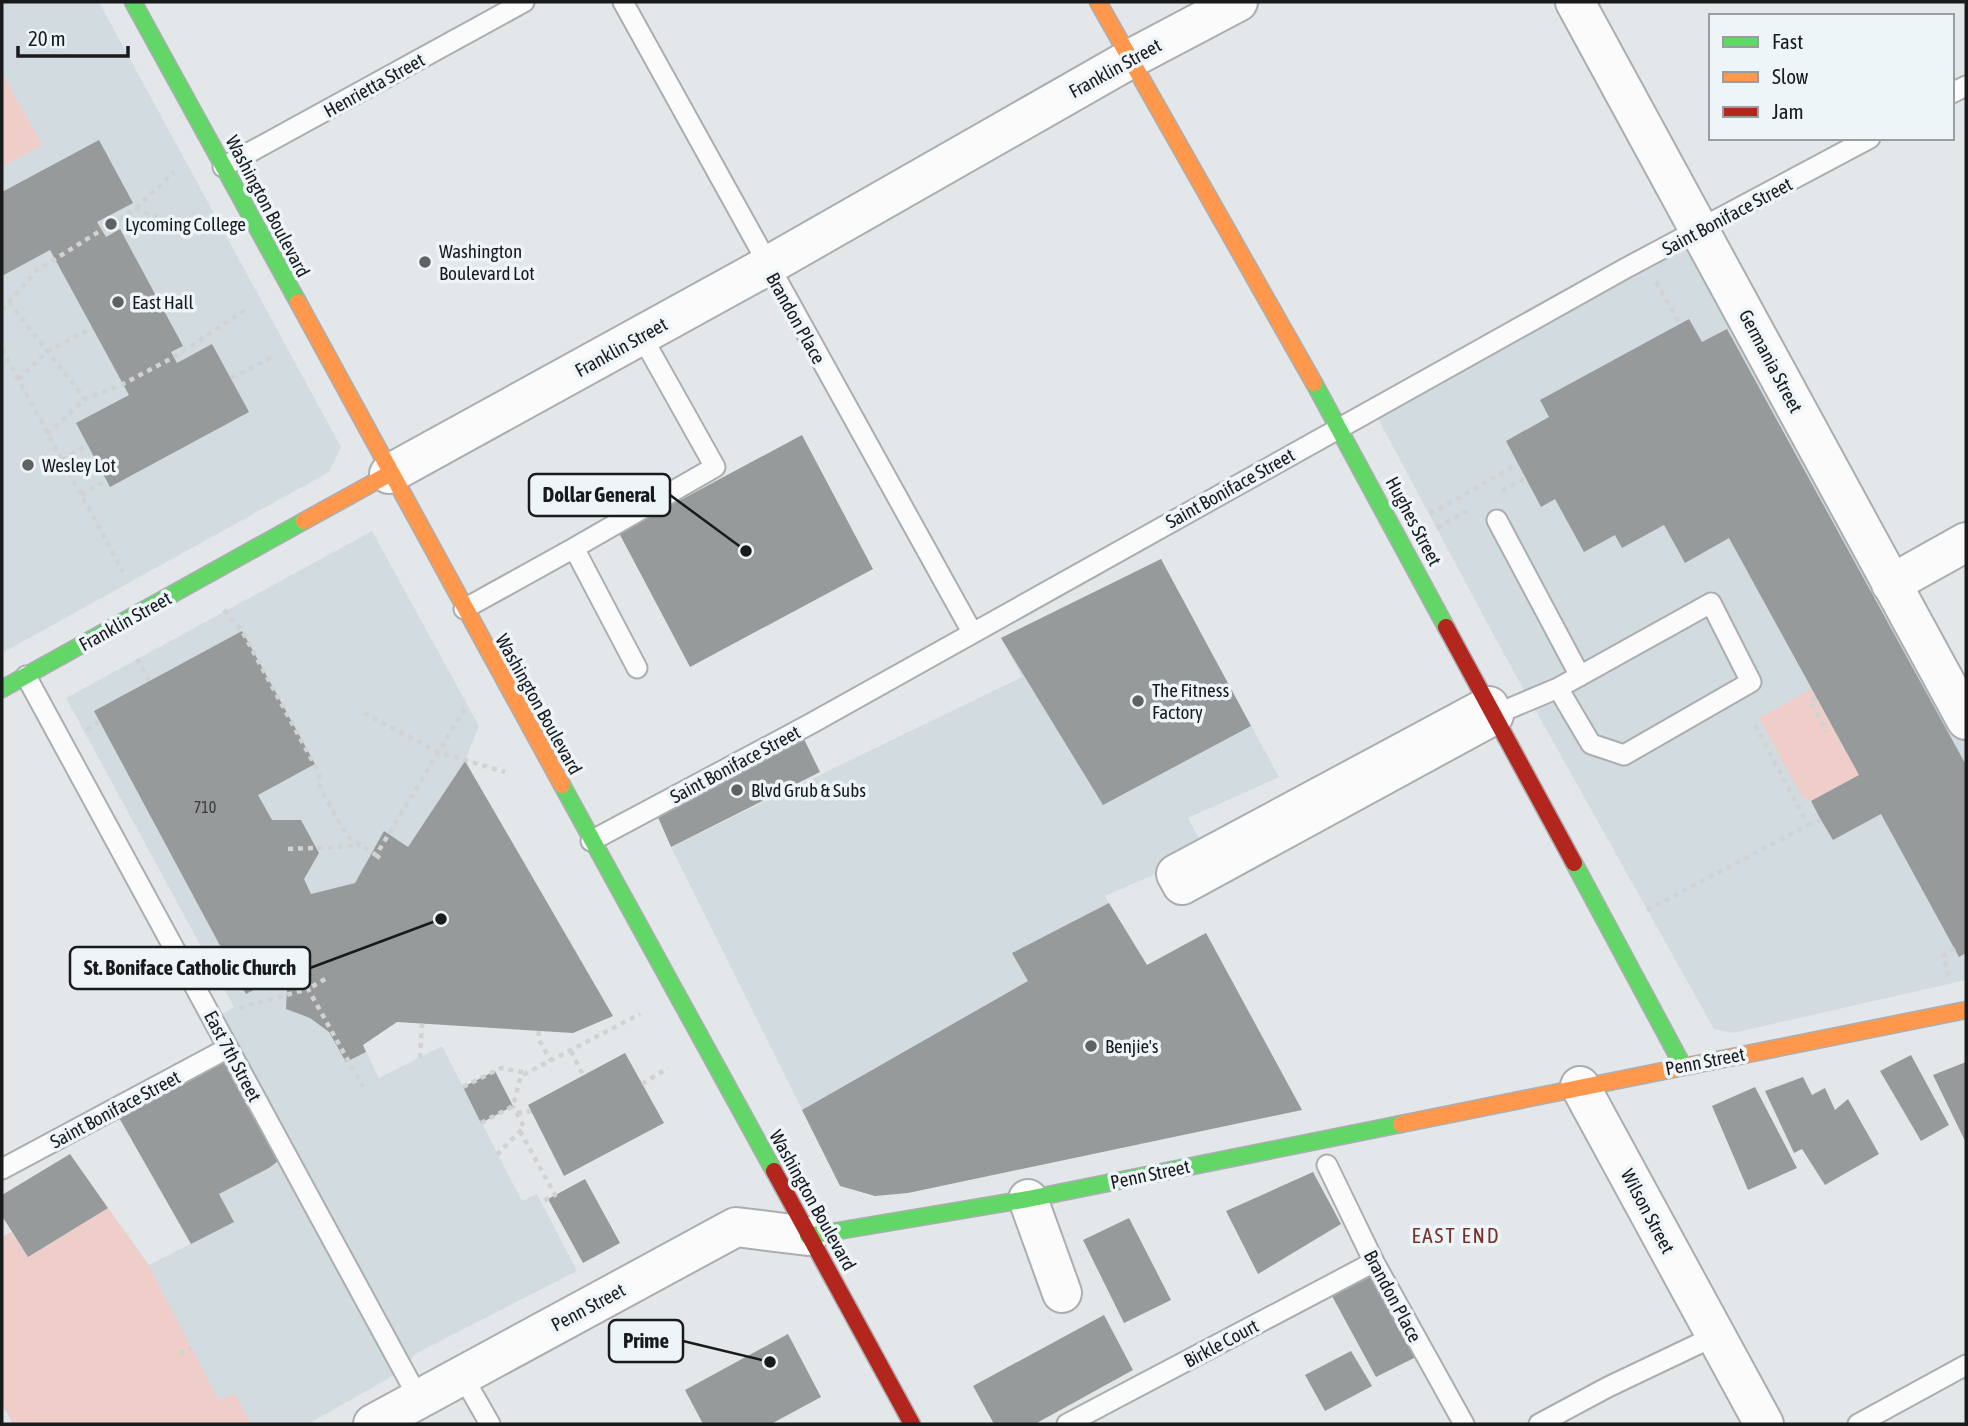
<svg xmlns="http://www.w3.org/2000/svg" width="1968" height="1426" viewBox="0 0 1968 1426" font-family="'Asap Condensed',sans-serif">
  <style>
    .built { fill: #d2dbe0 }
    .green { fill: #efcdc9 }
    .building { fill: #979a9b }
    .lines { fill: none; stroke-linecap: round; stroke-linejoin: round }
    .lane-casing { stroke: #abaeb0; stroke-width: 23 }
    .street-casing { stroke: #abaeb0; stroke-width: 42 }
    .fast-casing { stroke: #abaeb0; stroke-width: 19 }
    .slow-casing { stroke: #abaeb0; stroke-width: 19 }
    .jam-casing { stroke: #abaeb0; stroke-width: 19 }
    .path { stroke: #d1d2d2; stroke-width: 4.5; stroke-dasharray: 5 5; stroke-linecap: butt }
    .lane { stroke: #fbfbfc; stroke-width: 19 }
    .street { stroke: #fbfbfc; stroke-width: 38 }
    .fast { stroke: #63d668; stroke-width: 16 }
    .slow { stroke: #ff974d; stroke-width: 16 }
    .jam { stroke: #b3261e; stroke-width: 16 }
    .poi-dot { fill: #5f6263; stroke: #eef5f8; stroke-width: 2.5 }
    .labels { text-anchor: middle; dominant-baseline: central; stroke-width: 7; stroke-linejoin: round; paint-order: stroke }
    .number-label { font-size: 16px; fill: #383a3b }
    .street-label { font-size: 19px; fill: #181a1b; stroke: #eef5f8 }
    .poi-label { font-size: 19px; fill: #181a1b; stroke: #eef5f8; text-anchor: start }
    .neighbourhood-label { font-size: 21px; letter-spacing: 2px; fill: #763029; stroke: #eef5f8 }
    .leader { fill: none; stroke: #181a1b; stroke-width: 2.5 }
    .callout-dot { fill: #181a1b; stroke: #eef5f8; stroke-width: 2.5 }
    .callout { fill: #eef5f8; stroke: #181a1b; stroke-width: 2.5 }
    .callout-label { font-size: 21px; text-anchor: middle; font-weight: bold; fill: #181a1b }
  </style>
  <rect width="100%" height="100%" fill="#e3e7e9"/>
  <path class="built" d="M 2,2 L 99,2 L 341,447 L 329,472 L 2,653 Z
    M 1700,231 L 1966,732 L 1966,980 L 1733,1033 L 1714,1029 L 1499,645 L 1374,411 Z
    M 372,531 L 479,726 L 465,761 L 408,847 L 384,832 L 355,883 L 312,894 L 363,1045 L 379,1078 L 442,1046 L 522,1201 L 537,1194 L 577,1271 L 415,1354 L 403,1370 L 308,1424 L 13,1424 L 2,1404 L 2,1237 L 11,1232 L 28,1257 L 108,1208 L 149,1265 L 233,1222 L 219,1194 L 269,1168 L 286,1155 L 213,1019 L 234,1007 L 66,698 Z
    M 1161,559 L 1279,777 L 1188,818 L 1206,852 L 1105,896 L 1147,965 L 1206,933 L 1302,1110 L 840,1186 L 671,847 L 1022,677 L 1001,638 Z"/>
  <path class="green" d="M 2,73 L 42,145 L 2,167 Z
    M 1811,689 L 1859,775 L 1811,801 L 1802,797 L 1759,718 Z
    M 108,1208 L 149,1266 L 219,1401 L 234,1393 L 251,1424 L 13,1424 L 2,1404 L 2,1237 L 11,1232 L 28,1257 Z"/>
  <path class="building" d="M 99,140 L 133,203 L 97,222 L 106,237 L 120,229 L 183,346 L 171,352 L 177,363 L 212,344 L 249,412 L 110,487 L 76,423 L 129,395 L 50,250 L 2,276 L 2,192 Z
    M 1689,319 L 1702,342 L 1727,329 L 1966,765 L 1966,953 L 1959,957 L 1881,814 L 1833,840 L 1821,820 L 1811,801 L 1859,775 L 1729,538 L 1685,563 L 1664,525 L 1622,548 L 1615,535 L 1584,552 L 1555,499 L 1541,507 L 1506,441 L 1549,417 L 1540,400 Z
    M 802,435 L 873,569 L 690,667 L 619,533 Z
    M 1161,559 L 1251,726 L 1103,805 L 1001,638 Z
    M 242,631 L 315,764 L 258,795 L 272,820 L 301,820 L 319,853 L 304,879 L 311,894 L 355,883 L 384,831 L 408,847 L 465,761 L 613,1016 L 573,1033 L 397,1022 L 363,1045 L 366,1052 L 346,1062 L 329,1032 L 310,1018 L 286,1009 L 287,990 L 280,976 L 246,994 L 94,711 Z
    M 802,735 L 820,772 L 671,847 L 654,808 Z
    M 1109,903 L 1147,965 L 1206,933 L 1302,1110 L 908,1193 L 875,1196 L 840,1186 L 802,1110 L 1028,981 L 1012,953 Z
    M 228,1048 L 286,1155 L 269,1168 L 219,1194 L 234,1222 L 191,1244 L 114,1109 Z
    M 625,1053 L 664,1123 L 564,1176 L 528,1105 Z
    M 1911,1055 L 1949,1125 L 1921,1141 L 1880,1071 Z
    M 1966,1062 L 1966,1143 L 1933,1075 Z
    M 495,1071 L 513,1106 L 481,1123 L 463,1087 Z
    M 1803,1077 L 1812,1095 L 1825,1088 L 1835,1110 L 1848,1099 L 1879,1154 L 1825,1185 L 1802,1149 L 1794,1153 L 1765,1091 Z
    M 1755,1087 L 1797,1168 L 1748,1190 L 1712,1106 Z
    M 70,1154 L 108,1208 L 28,1257 L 2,1216 L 2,1195 Z
    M 1313,1172 L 1341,1224 L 1258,1274 L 1226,1211 Z
    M 585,1179 L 620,1243 L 583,1263 L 548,1199 Z
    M 1129,1218 L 1171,1300 L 1124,1323 L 1083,1240 Z
    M 1369,1276 L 1416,1357 L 1376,1377 L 1332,1296 Z
    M 1104,1315 L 1133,1370 L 1035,1424 L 994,1424 L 973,1386 Z
    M 788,1334 L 821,1397 L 771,1424 L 703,1424 L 685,1390 Z
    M 1351,1351 L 1372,1386 L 1325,1411 L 1305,1375 Z"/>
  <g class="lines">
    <defs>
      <path id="lane" d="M 623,2 L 972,632
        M 1952,93 L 1966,86
        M 223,167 L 524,2
        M 1497,520 L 1580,676
        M 574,548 L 715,467 L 641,335
        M 464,609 L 574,548 L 637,668
        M 26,676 L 419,1399
        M 1494,715 L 1558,688 L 1711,603 L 1751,682 L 1624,755 L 1591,744 L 1558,688
        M 591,841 L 812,723 L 1626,268 L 1870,138
        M 1327,1165 L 1374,1262 L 1464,1424
        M 2,1169 L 228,1048
        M 462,1375 L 490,1424
        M 1067,1424 L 1374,1262
        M 1539,1424 L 1608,1387 L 1715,1336
        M 1858,1424 L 1966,1365"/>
      <path id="street" d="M 1575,2 L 1966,720
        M 389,474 L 767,266 L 1130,59 L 1238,2
        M 1891,584 L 1966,542
        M 1489,706 L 1176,874 L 1182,885 L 1494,715
        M 1580,1086 L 1764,1424
        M 1028,1199 L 1062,1293
        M 373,1424 L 736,1227 L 808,1236"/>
      <path id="fast" d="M 133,2 L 298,302
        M 1314,383 L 1446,627
        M 2,689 L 304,521
        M 562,785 L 774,1171
        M 1574,863 L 1683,1066
        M 808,1236 L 1028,1199 L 1401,1124"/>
      <path id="slow" d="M 1098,2 L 1314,383
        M 298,302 L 562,785
        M 304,521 L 389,474
        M 1401,1124 L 1966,1010"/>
      <path id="jam" d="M 1446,627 L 1574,863
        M 774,1171 L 912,1424"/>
    </defs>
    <use href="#lane" class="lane-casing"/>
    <use href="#street" class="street-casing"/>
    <use href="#fast" class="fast-casing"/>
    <use href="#slow" class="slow-casing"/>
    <use href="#jam" class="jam-casing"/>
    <path class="path" d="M 135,209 L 209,235
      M 1656,282 L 1680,324
      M 9,302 L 85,399
      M 2,310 L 36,271 L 135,209 L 174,172
      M 2,349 L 123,572
      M 231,378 L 274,356
      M 18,379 L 48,351 L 92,328
      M 47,434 L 85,399 L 123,384 L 174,357 L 248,308
      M 62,460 L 87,445
      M 1502,491 L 1525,478
      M 81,495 L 106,480
      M 1430,514 L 1518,464
      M 1437,528 L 1470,509
      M 224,610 L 242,631 L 319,773 L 320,788 L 347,836 L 376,855 L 467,705
      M 137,659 L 149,681
      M 1816,698 L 1810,701 L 1827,732
      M 364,713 L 438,752 L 505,772
      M 87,730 L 99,721
      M 1808,825 L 1821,820
      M 288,849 L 360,846
      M 376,855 L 382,860
      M 1647,910 L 1808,825 L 1753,721
      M 298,966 L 308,989 L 327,978
      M 1949,976 L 1943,956 L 1955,948
      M 239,1008 L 308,989 L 363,1087
      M 539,1031 L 538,1038 L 551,1061
      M 571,1051 L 583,1075
      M 420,1058 L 422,1024
      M 642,1084 L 668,1068
      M 463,1087 L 501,1068 L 527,1073
      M 517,1113 L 531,1111
      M 481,1123 L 513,1106 L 521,1076 L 640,1014
      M 520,1131 L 555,1195 L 541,1202
      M 497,1155 L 524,1127 L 513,1106
      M 180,1354 L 191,1348"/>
    <use href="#lane" class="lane"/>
    <use href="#street" class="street"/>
    <use href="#fast" class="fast"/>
    <use href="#slow" class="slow"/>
    <use href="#jam" class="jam"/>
  </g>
  <g class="poi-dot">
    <circle cx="111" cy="224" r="7"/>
    <circle cx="425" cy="262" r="7"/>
    <circle cx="118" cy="302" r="7"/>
    <circle cx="28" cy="465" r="7"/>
    <circle cx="1138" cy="701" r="7"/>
    <circle cx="737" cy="790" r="7"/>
    <circle cx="1091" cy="1046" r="7"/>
  </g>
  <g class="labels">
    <g class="number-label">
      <text x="205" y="807">710</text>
    </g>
    <g class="street-label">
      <text transform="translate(1115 68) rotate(-29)">Franklin Street</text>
      <text transform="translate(374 85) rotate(-29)">Henrietta Street</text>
      <text transform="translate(268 206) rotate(62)">Washington Boulevard</text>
      <text transform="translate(1727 216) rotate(-28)">Saint Boniface Street</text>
      <text transform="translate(796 318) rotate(61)">Brandon Place</text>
      <text transform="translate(621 347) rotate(-29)">Franklin Street</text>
      <text transform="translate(1771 361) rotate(62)">Germania Street</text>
      <text transform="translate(1230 488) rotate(-29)">Saint Boniface Street</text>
      <text transform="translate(1414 521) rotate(62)">Hughes Street</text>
      <text transform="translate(125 621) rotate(-29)">Franklin Street</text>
      <text transform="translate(539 704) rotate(61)">Washington Boulevard</text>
      <text transform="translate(735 764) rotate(-28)">Saint Boniface Street</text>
      <text transform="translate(233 1056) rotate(62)">East 7th Street</text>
      <text transform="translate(1705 1061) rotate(-11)">Penn Street</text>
      <text transform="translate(115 1109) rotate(-28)">Saint Boniface Street</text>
      <text transform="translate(1150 1174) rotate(-12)">Penn Street</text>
      <text transform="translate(813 1200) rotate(61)">Washington Boulevard</text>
      <text transform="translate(1648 1211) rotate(62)">Wilson Street</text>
      <text transform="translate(1393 1296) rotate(62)">Brandon Place</text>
      <text transform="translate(588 1307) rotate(-28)">Penn Street</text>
      <text transform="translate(1221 1343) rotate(-28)">Birkle Court</text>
    </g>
    <g class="poi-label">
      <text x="125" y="224">Lycoming College</text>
      <text x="439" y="251">Washington<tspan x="439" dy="22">Boulevard Lot</tspan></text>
      <text x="132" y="302">East Hall</text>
      <text x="42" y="465">Wesley Lot</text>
      <text x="1152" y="690">The Fitness<tspan x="1152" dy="22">Factory</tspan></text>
      <text x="751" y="790">Blvd Grub &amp; Subs</text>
      <text x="1105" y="1046">Benjie's</text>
    </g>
    <g class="neighbourhood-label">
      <text x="1456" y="1235">EAST END</text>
    </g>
  </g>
  <path class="leader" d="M746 551L670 495M441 919L310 968M770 1362L683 1341"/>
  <g class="callout-dot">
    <circle cx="746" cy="551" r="7"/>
    <circle cx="441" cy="919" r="7"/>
    <circle cx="770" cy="1362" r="7"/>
  </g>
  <g class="callout">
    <rect x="529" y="474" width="141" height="42" rx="7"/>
    <rect x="70" y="947" width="240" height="42" rx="7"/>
    <rect x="609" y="1320" width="74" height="42" rx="7"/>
  </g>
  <g class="callout-label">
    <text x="599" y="502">Dollar General</text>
    <text x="190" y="975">St. Boniface Catholic Church</text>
    <text x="646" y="1348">Prime</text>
  </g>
  <rect width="1968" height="1426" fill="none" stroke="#181a1b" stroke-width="7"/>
  <rect x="1709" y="14" width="245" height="126" fill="#eef5f8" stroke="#989da0" stroke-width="2"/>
  <rect x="1723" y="37" width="35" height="10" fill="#63d668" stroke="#989da0" stroke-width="2"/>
  <text x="1772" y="49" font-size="21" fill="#181a1b">Fast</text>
  <rect x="1723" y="72" width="35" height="10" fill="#ff974d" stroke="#989da0" stroke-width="2"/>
  <text x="1772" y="84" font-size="21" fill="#181a1b">Slow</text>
  <rect x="1723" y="107" width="35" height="10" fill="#b3261e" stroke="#989da0" stroke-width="2"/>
  <text x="1772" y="119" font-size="21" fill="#181a1b">Jam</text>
  <path d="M18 46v10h110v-10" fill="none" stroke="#181a1b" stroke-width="3.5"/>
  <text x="28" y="46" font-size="21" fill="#181a1b" stroke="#eef5f8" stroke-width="5" paint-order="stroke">20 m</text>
</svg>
